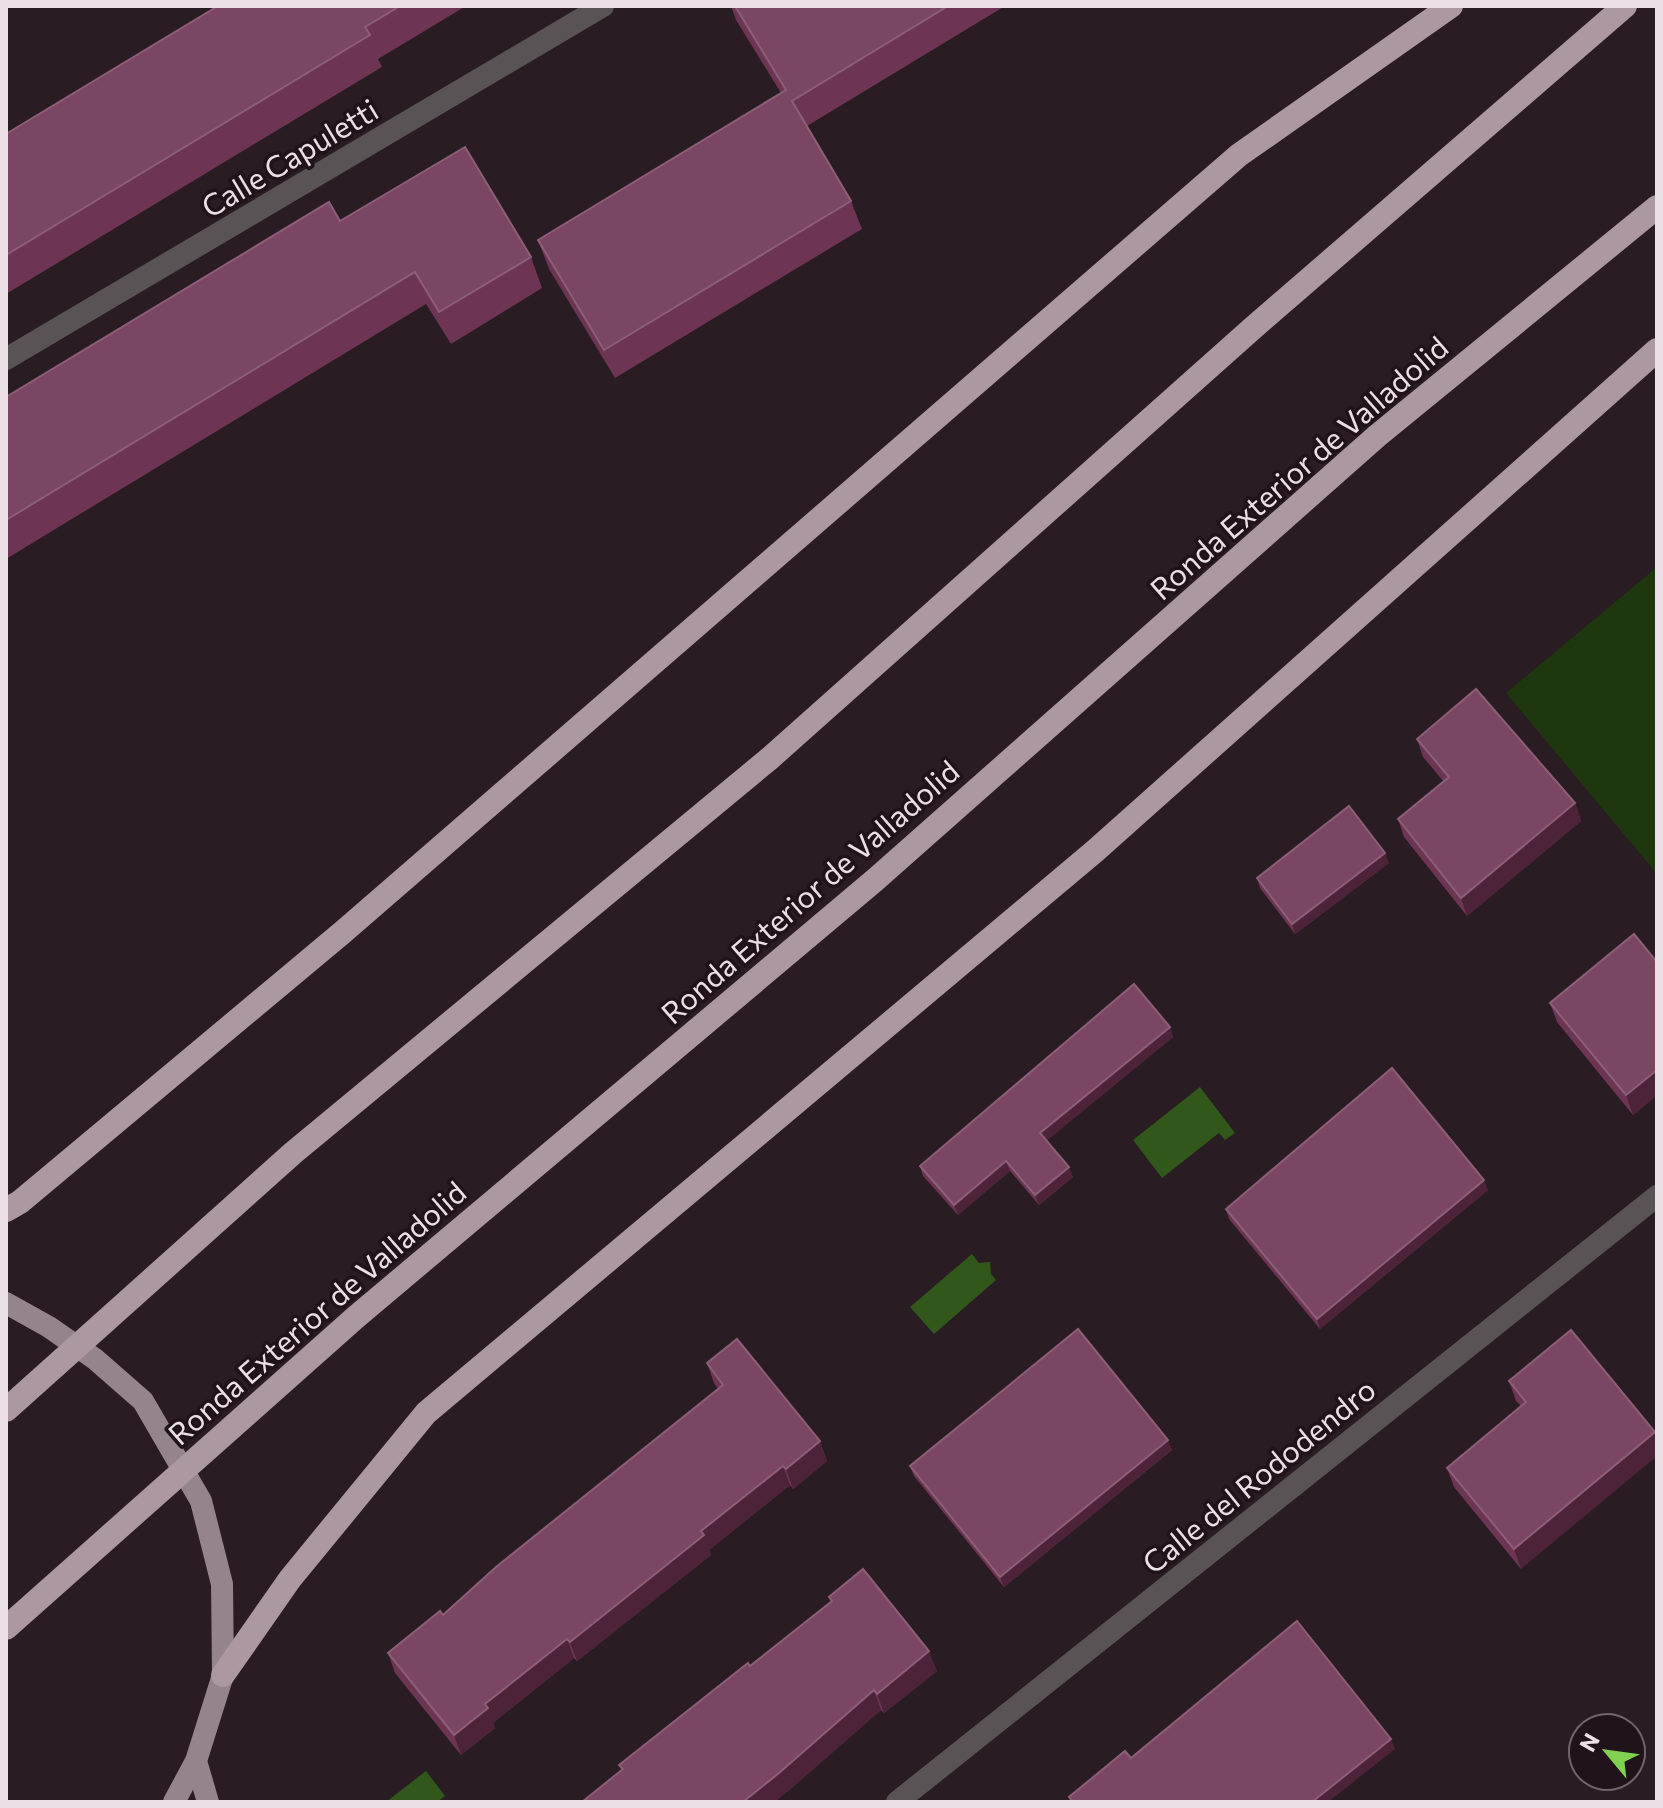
<svg xmlns="http://www.w3.org/2000/svg" width="1663" height="1808" viewBox="0 0 1663 1808" font-family="Commissioner,sans-serif">
  <style>
    .green { fill: #1e370e }
    .water { fill: #32571a }
    .lines { fill: none; stroke-linecap: round; stroke-linejoin: round }
    .minor { stroke: #5a5356; stroke-width: 22 }
    .primary { stroke: #94848b; stroke-width: 22 }
    .motorway { stroke: #ab98a1; stroke-width: 24 }
    .wall { fill: #6d3454 }
    .shaded-wall { fill: #4d233a }
    .building { fill: #7b4664; stroke: #8c5e78; stroke-width: 2 }
    .labels { text-anchor: middle; dominant-baseline: central; stroke-width: 7; stroke-linejoin: round; paint-order: stroke }
    .street-label { font-size: 30px; fill: #eae0e5; stroke: #201319 }
  </style>
  <rect width="100%" height="100%" fill="#2a1c23"/>
  <path class="green" d="M 1657,567 L 1657,874 L 1506,693 Z"/>
  <path class="water" d="M 1200,1087 L 1235,1133 L 1225,1140 L 1219,1133 L 1162,1178 L 1133,1140 Z
    M 972,1254 L 979,1263 L 990,1262 L 991,1274 L 996,1280 L 934,1334 L 910,1307 Z
    M 426,1771 L 445,1796 L 437,1802 L 386,1802 Z"/>
  <g class="lines">
    <path class="minor" d="M 6,359 L 603,6
      M 897,1802 L 1657,1196"/>
    <path class="primary" d="M 6,1303 L 49,1327 L 95,1359 L 143,1401 L 201,1501 L 222,1584 L 223,1675 L 196,1761 L 174,1802
      M 196,1761 L 208,1802"/>
    <path class="motorway" d="M 6,1210 L 20,1202 L 343,932 L 1239,155 L 1451,6
      M 6,1410 L 293,1153 L 769,759 L 1254,327 L 1625,6
      M 6,1628 L 356,1317 L 875,880 L 1377,436 L 1657,207
      M 223,1675 L 290,1579 L 426,1413 L 1095,851 L 1657,350"/>
  </g>
  <path class="wall" d="M 218,6 L 466,6 L 378,59 L 382,67 L 6,294 L 6,134 Z
    M 731,6 L 1005,6 L 807,126 L 851,201 L 862,229 L 615,378 L 549,269 L 538,240 L 781,93 L 736,20 Z
    M 340,221 L 531,257 L 542,288 L 451,344 L 426,304 L 6,559 L 6,397 Z
    M 1417,739 L 1575,803 L 1581,821 L 1467,916 L 1404,837 L 1398,819 L 1444,782 L 1423,757 Z
    M 1389,863 L 1295,934 L 1260,888 L 1257,878 Z
    M 1657,962 L 1657,1095 L 1633,1115 L 1557,1022 L 1550,1003 Z
    M 1170,1027 L 1173,1037 L 1047,1140 L 1073,1177 L 1039,1205 L 1010,1171 L 958,1215 L 923,1176 L 920,1166 Z
    M 1488,1190 L 1320,1329 L 1229,1219 L 1226,1209 Z
    M 1571,1330 L 1521,1569 L 1454,1487 L 1447,1468 L 1521,1406 L 1516,1401 L 1509,1381 Z
    M 707,1363 L 820,1441 L 827,1461 L 793,1489 L 790,1485 L 709,1550 L 711,1555 L 577,1661 L 574,1658 L 493,1723 L 495,1728 L 461,1755 L 395,1673 L 388,1653 L 443,1615 L 718,1389 L 714,1383 Z
    M 1172,1450 L 1004,1587 L 914,1476 L 910,1466 Z
    M 829,1597 L 937,1671 L 884,1713 L 881,1710 L 787,1792 L 621,1770 L 619,1765 L 750,1666 L 831,1602 Z"/>
  <path class="shaded-wall" d="M 1575,803 L 1581,821 L 1467,916 L 1461,898 Z
    M 1385,853 L 1389,863 L 1295,934 L 1292,924 Z
    M 1170,1027 L 1173,1037 L 1044,1143 L 1040,1133 Z
    M 1657,1070 L 1657,1095 L 1633,1115 L 1626,1095 Z
    M 1006,1161 L 1010,1171 L 958,1215 L 954,1205 Z
    M 1069,1167 L 1073,1177 L 1039,1205 L 1035,1195 Z
    M 1484,1180 L 1488,1190 L 1320,1329 L 1317,1319 Z
    M 1655,1432 L 1657,1436 L 1657,1456 L 1521,1569 L 1514,1549 Z
    M 1168,1440 L 1172,1450 L 1004,1587 L 1000,1577 Z
    M 820,1441 L 827,1461 L 793,1489 L 786,1469 Z
    M 783,1466 L 790,1485 L 709,1550 L 711,1555 L 577,1661 L 570,1642 L 701,1531 Z
    M 567,1639 L 574,1658 L 493,1723 L 495,1728 L 461,1755 L 454,1735 L 485,1704 Z
    M 929,1651 L 937,1671 L 884,1713 L 877,1694 Z
    M 874,1690 L 881,1710 L 787,1792 L 775,1802 L 743,1802 Z
    M 1391,1739 L 1395,1749 L 1328,1802 L 1312,1802 Z"/>
  <path class="building" d="M 218,6 L 400,6 L 365,27 L 370,35 L 6,255 L 6,134 Z
    M 735,6 L 948,6 L 792,101 L 851,201 L 604,350 L 538,240 L 786,90 Z
    M 465,147 L 531,257 L 439,312 L 415,272 L 6,520 L 6,397 L 329,202 L 340,221 Z
    M 1476,689 L 1575,803 L 1461,898 L 1398,819 L 1449,777 L 1417,739 Z
    M 1349,806 L 1385,853 L 1292,924 L 1257,878 Z
    M 1634,934 L 1657,962 L 1657,1070 L 1626,1095 L 1550,1003 Z
    M 1134,984 L 1170,1027 L 1040,1133 L 1069,1167 L 1035,1195 L 1006,1161 L 954,1205 L 920,1166 Z
    M 1392,1068 L 1484,1180 L 1317,1319 L 1226,1209 Z
    M 1078,1329 L 1168,1440 L 1000,1577 L 910,1466 Z
    M 1571,1330 L 1655,1432 L 1514,1549 L 1447,1468 L 1526,1402 L 1509,1381 Z
    M 737,1339 L 820,1441 L 786,1469 L 783,1466 L 701,1531 L 704,1535 L 570,1642 L 567,1639 L 485,1704 L 488,1708 L 454,1735 L 388,1653 L 440,1611 L 443,1615 L 496,1567 L 723,1385 L 707,1363 Z
    M 863,1569 L 929,1651 L 877,1694 L 874,1690 L 779,1773 L 743,1802 L 582,1802 L 623,1769 L 619,1765 L 748,1663 L 750,1666 L 832,1601 L 829,1597 Z
    M 1297,1621 L 1391,1739 L 1312,1802 L 1073,1802 L 1069,1797 L 1125,1751 L 1131,1758 Z"/>
  <g class="labels">
    <g class="street-label">
      <text transform="translate(289 157) rotate(-31)">Calle Capuletti</text>
      <text transform="translate(1298 467) rotate(-41)">Ronda Exterior de Valladolid</text>
      <text transform="translate(809 891) rotate(-41)">Ronda Exterior de Valladolid</text>
      <text transform="translate(316 1312) rotate(-41)">Ronda Exterior de Valladolid</text>
      <text transform="translate(1258 1475) rotate(-39)">Calle del Rododendro</text>
    </g>
  </g>
  <rect width="1663" height="1808" fill="none" stroke="#eae0e5" stroke-width="16"/>
  <g transform="translate(1607 1752) rotate(299)"><circle r="38" fill="#201319" stroke="#71656b" stroke-width="2"/>
  <path d="M0-6L14 30L0 20L-14 30Z" fill="#81d050"/>
  <text y="-12" font-size="22" font-weight="bold" text-anchor="middle" fill="#eae0e5">N</text>
  </g>
</svg>
